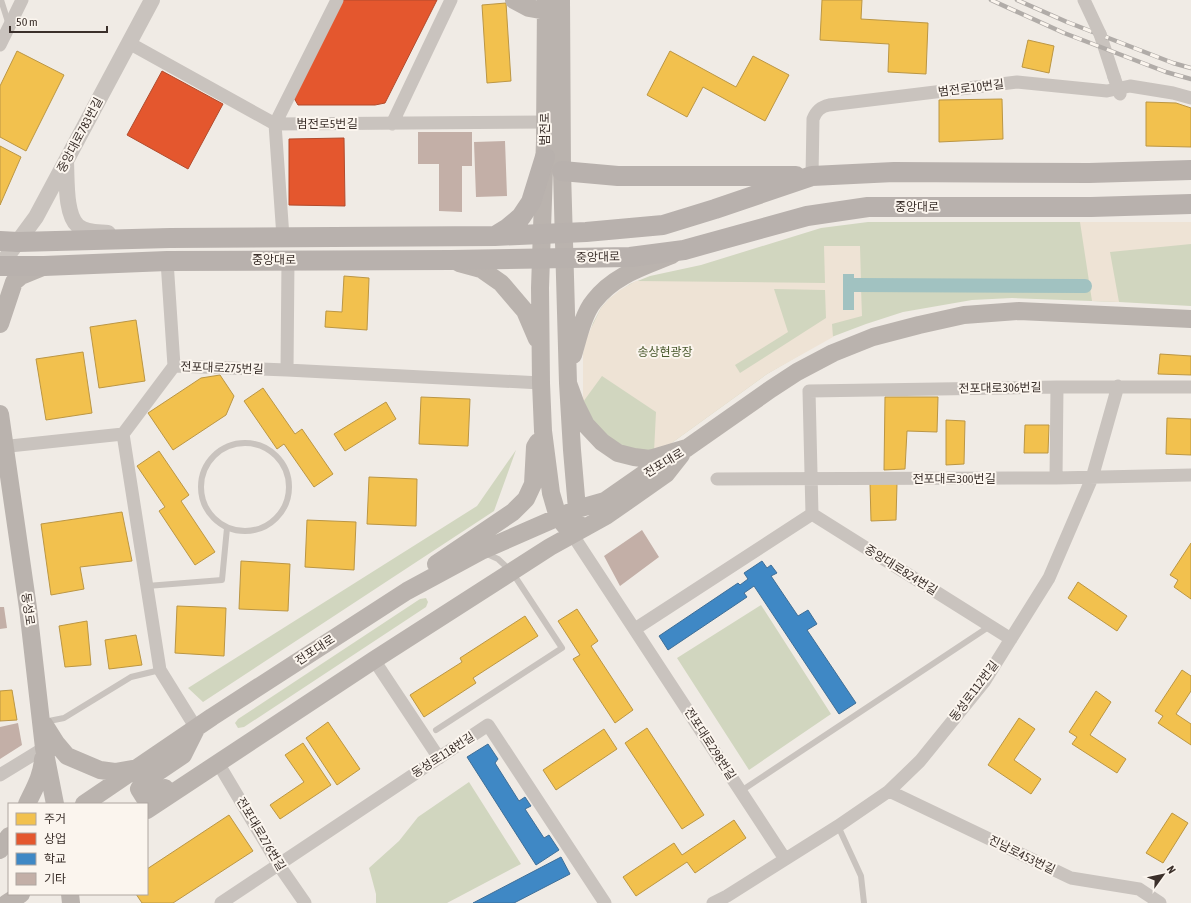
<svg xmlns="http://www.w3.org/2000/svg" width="1191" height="903" viewBox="0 0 1191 903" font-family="'Asap Condensed','Noto Sans KR',sans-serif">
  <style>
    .green { fill: #d1d6bf }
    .plaza { fill: #eee3d5; fill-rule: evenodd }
    .water { fill: #a1c2c1 }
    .homes { fill: #f2c14e; stroke: #bb9644 }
    .shops { fill: #e4572e; stroke: #b14b2d }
    .schools { fill: #3f88c5; stroke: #3e6e97 }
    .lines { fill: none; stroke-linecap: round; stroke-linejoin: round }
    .canal { stroke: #a1c2c1; stroke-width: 14 }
    .building { fill: #c3afa7 }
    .service { stroke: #c9c3be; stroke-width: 6 }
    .minor { stroke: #c9c3be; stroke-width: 13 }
    .tertiary { stroke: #c9c3be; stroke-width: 16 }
    .secondary { stroke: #bab3ae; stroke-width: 18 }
    .primary { stroke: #b8b1ad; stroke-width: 20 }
    .rail-casing { stroke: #b1aca8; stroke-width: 4.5 }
    .rail { stroke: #fbf5ee; stroke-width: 3; stroke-dasharray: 9; stroke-linecap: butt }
    .minor-bridge { stroke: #c9c3be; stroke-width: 13 }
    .labels { text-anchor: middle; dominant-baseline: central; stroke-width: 4; stroke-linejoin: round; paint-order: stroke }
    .street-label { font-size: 12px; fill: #3b302b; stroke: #fbf5ee }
    .park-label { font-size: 12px; fill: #4a5a2e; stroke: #fbf5ee }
  </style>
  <rect width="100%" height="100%" fill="#f0ebe5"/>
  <path class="green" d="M 868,222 L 1191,222 L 1191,306 L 1119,302 L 1012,298 L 972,300 L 903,312 L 866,324 L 829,338 L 767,374 L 666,447 L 654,452 L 627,448 L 597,431 L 583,402 L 583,355 L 593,323 L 601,308 L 609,299 L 630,284 L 650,276 L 701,265 L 821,228 Z
    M 516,450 L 494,511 L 203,702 L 188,688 L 477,506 Z
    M 426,598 L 428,602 L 426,607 L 244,727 L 238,728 L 235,723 L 238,719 L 420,599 Z
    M 761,605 L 831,714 L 749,770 L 677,658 Z
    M 469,782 L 521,864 L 447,903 L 376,903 L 376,894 L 369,868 L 399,841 L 418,817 Z"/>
  <path class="plaza" d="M 1080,222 L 1191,222 L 1191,244 L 1110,252 L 1119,302 L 1092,301 Z
    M 824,246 L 860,246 L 861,282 L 854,282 L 854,274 L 843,274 L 843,310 L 854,310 L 854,288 L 861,288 L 862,316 L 832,324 L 833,337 L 767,374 L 666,447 L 654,452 L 656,412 L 602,376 L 583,402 L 583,355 L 586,339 L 601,308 L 609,299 L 620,290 L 636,281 L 825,283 ZM 774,289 L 825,290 L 826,318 L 740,373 L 735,365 L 788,332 Z"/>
  <path class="water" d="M 843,274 L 854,274 L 854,310 L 843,310 Z"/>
  <path class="homes" d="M 822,0 L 862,0 L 861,19 L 928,23 L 926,74 L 888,72 L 889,44 L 820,40 Z
    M 506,3 L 511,81 L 487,83 L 482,5 Z
    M 1028,40 L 1054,46 L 1049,73 L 1022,67 Z
    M 17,51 L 64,75 L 26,151 L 0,137 L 0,86 Z
    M 670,51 L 736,87 L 753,56 L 789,75 L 765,121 L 703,87 L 687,117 L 647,95 Z
    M 1002,99 L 1003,139 L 939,142 L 939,100 Z
    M 1146,102 L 1176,103 L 1191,108 L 1191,147 L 1146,146 Z
    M 0,146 L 21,157 L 0,205 Z
    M 344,276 L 369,278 L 367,330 L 325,327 L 326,311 L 342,312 Z
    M 136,320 L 145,381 L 99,388 L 90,327 Z
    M 83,352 L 92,413 L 46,420 L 36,359 Z
    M 1160,354 L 1191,356 L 1191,375 L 1158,374 Z
    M 220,375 L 234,396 L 226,415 L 173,450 L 148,413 L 201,378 Z
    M 263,388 L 295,434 L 302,429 L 333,474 L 314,487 L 284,444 L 277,449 L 244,401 Z
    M 421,397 L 470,399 L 468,446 L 419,444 Z
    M 885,397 L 938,397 L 937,432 L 907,431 L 905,469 L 884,470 Z
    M 386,402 L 396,419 L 345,451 L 334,434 Z
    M 1167,418 L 1191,419 L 1191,455 L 1166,454 Z
    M 946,420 L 965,421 L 964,464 L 946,465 Z
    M 1025,425 L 1049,425 L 1048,453 L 1024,453 Z
    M 159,451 L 189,495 L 181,501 L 215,552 L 195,565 L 159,511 L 165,507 L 137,466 Z
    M 369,477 L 417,479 L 416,526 L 367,524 Z
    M 870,483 L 897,483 L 896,520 L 871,521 Z
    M 122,512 L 132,561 L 80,567 L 84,589 L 51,595 L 41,524 Z
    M 307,520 L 356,522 L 354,570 L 305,567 Z
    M 1191,543 L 1191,599 L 1174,587 L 1178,580 L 1170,575 Z
    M 241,561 L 290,564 L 288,611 L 239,609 Z
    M 1078,582 L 1127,616 L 1117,631 L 1068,598 Z
    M 177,606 L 226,608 L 224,656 L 175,653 Z
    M 577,609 L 598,641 L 591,646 L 633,710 L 615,723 L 573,659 L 580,655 L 558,621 Z
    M 525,616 L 538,636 L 473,678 L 476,683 L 424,717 L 410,695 L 462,662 L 460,658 Z
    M 87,621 L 91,665 L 65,667 L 59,626 Z
    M 136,635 L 142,665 L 109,669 L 105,640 Z
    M 1182,670 L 1191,676 L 1191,691 L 1176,714 L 1191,724 L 1191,745 L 1158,723 L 1163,716 L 1155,711 Z
    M 12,690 L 17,720 L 0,721 L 0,691 Z
    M 1096,691 L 1111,702 L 1090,735 L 1126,759 L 1117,773 L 1072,744 L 1077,737 L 1069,732 Z
    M 1019,718 L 1035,729 L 1014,760 L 1041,779 L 1031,794 L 988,765 Z
    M 328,722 L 360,769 L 337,785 L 306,738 Z
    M 647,728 L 704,815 L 682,829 L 625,743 Z
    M 604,729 L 617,749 L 556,790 L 543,770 Z
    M 303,743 L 331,785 L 280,819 L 270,805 L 304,782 L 285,755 Z
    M 1172,813 L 1188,823 L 1163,863 L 1146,853 Z
    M 229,815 L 253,851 L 173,903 L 142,903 L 136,894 L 147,894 L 147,869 Z
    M 734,820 L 746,838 L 695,873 L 687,862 L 636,896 L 623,877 L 674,843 L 682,855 Z"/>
  <path class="shops" d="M 343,0 L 437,0 L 385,103 L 375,105 L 298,105 L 294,98 Z
    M 162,71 L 223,104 L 188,169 L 127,135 Z
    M 344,138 L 345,206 L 289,205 L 289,139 Z"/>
  <path class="schools" d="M 762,561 L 767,568 L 771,565 L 777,573 L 771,576 L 798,616 L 808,610 L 817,624 L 807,630 L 856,703 L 839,714 L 754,586 L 744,593 L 747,597 L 668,650 L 659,636 L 738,583 L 740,585 L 748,579 L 744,573 Z
    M 488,744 L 498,759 L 495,763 L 519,801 L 525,797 L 531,806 L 525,809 L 544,838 L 549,835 L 559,850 L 536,865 L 467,757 Z
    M 561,857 L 570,874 L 514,903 L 473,903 Z"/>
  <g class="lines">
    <path class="canal" d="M 854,285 L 1085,286"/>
  </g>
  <path class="building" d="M 418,132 L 472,132 L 472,166 L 462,166 L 462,212 L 439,211 L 439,164 L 418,164 Z
    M 505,141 L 507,196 L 476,197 L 474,142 Z
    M 642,530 L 659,557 L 620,586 L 604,556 Z
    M 0,607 L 4,607 L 7,628 L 0,629 Z
    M 18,723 L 22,745 L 0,759 L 0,727 Z"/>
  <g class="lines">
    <path class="service" d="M 1,0 L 9,25
      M201 487a44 44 0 1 1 88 0a44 44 0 1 1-88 0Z
      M 147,586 L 222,580 L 227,528
      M 44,722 L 64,718 L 131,677 L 160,670
      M 436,730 L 562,648 L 512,572 L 498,559 L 485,553
      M 741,791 L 990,626
      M 838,826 L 861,876 L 864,903"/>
    <path class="minor" d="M 1100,34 L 1114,77
      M 129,43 L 275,124 L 545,122
      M 0,45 L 22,0
      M 275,124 L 337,0
      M 275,124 L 283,237
      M 392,124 L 451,0
      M 812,176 L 813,119 C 816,111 820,107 829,105 L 1017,82 L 1107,91 L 1130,86 L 1173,93 L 1191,98
      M 167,261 L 174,366
      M 287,370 L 288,260
      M 809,391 L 1057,387 L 1191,387
      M 809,391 L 812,514 L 1011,639
      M 0,447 L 123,434
      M 1056,478 L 1057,387
      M 717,479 L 1056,478 L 1191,475
      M 572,534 L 785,859
      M 635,629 L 812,514
      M 374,660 L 439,758
      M 196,728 L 160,670 L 123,434 L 174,366 L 287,370 L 541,383
      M 218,763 L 278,864 L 305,903
      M 0,775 L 44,748
      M 889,791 L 1071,878 L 1139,889 L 1160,903
      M 221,903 L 488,725 L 605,903
      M 713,903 L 727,896 L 838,826 L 889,791 L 920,761 L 984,682 L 1049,578 L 1092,478 L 1118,386"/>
    <path class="tertiary" d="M 66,163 C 67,179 65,215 78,226 C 85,233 98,232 108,233
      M 0,266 L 36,217 L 152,0"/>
    <path class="secondary" d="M 514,0 L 529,8 L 557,13
      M 546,0 L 545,141 L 540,288 L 541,383 L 543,431 L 551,493 L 558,517 L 566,527
      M 561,0 L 562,171 L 568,383 L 572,450 L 577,509 L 575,520
      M 459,263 L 481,269 L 501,283 L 525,311 L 537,339
      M 0,324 L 14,282 L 21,276 L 43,267
      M 573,355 C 578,339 583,314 594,301 C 614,275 643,267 672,255
      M 568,383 L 576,405 L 586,425 L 602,442 L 618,453 L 634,457 L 650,459 L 687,448 L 771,389 L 797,372 L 833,353 L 873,337 L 919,325 L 964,315 L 1019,311 L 1191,319
      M 0,414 L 28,608 L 44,748 L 55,804
      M 436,564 L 513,512 L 526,499 L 533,484 L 535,447 L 538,442
      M 44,724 L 56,743 L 67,756 L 100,770 L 115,772 L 132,769
      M 165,788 L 152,797 L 144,797 L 139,789 L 143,782 L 183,755 L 196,729
      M 27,804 C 34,789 42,776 43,759
      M 84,804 L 212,717 L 407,591 L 481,551 L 577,509 L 605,501 L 661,462 L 687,448
      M 147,810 L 374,660 L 550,547 L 606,516 L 666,474 L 681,455
      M 0,850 L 9,836
      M 70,894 L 71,903
      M 7,903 L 21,894"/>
    <path class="primary" d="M 562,171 L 618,176 L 796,176
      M 495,236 L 508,228 L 521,217 L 531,202 L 545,157
      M 0,241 L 18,242 L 170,238 L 495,236 L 586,232 L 663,225 L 715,209 L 812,176 L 894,172 L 1089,173 L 1191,170
      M 0,266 L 44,266 L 167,261 L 451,260 L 630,257 L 684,250 L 807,216 L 868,207 L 1091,207 L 1191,204"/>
    <defs>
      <path id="rail" d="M 991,0 L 1064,33 L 1166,72 L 1191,79
        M 1017,0 L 1067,22 L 1173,63 L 1191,68"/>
    </defs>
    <use href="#rail" class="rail-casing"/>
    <use href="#rail" class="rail"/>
    <path class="minor-bridge" d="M 1084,0 L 1100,34
      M 1114,77 L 1120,94"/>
  </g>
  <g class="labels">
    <g class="street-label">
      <text transform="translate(971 88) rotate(-7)">범전로10번길</text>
      <text x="327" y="124">범전로5번길</text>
      <text transform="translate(545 129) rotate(-90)">범전로</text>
      <text transform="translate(80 135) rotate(-62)">중앙대로783번길</text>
      <text x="917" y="207">중앙대로</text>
      <text transform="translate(598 257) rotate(-1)">중앙대로</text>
      <text x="274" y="260">중앙대로</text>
      <text transform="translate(222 368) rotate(2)">전포대로275번길</text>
      <text transform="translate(1000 388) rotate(-1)">전포대로306번길</text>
      <text transform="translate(664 463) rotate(-31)">전포대로</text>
      <text x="954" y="479">전포대로300번길</text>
      <text transform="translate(901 570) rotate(32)">중앙대로824번길</text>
      <text transform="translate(28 609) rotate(82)">동성로</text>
      <text transform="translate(315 650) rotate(-33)">전포대로</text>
      <text transform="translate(974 691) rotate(-53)">동성로112번길</text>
      <text transform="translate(710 744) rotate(57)">전포대로298번길</text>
      <text transform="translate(443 755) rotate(-33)">동성로118번길</text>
      <text transform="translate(261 834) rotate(59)">전포대로276번길</text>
      <text transform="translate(1022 855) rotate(26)">진남로453번길</text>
    </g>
    <g class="park-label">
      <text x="665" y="352">송상현광장</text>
    </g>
  </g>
  <rect x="8" y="803" width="140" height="92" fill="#fbf5ee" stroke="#aea6a0"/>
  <rect x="16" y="813" width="20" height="12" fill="#f2c14e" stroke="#aea6a0"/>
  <text x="44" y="823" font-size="12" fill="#3b302b">주거</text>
  <rect x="16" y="833" width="20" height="12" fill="#e4572e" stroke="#aea6a0"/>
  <text x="44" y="843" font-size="12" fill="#3b302b">상업</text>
  <rect x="16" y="853" width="20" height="12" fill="#3f88c5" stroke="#aea6a0"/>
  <text x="44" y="863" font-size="12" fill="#3b302b">학교</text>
  <rect x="16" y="873" width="20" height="12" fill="#c3afa7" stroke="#aea6a0"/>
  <text x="44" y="883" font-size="12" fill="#3b302b">기타</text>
  <g transform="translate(1163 875) rotate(57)" stroke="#fbf5ee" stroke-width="3" paint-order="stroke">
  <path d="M0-3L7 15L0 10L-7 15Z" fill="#3b302b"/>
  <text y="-6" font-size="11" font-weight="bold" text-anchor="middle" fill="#3b302b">N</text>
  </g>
  <path d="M10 26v6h97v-6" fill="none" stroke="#3b302b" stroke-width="2"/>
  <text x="16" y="26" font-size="12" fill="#3b302b" stroke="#fbf5ee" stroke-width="3" paint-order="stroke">50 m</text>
</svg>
